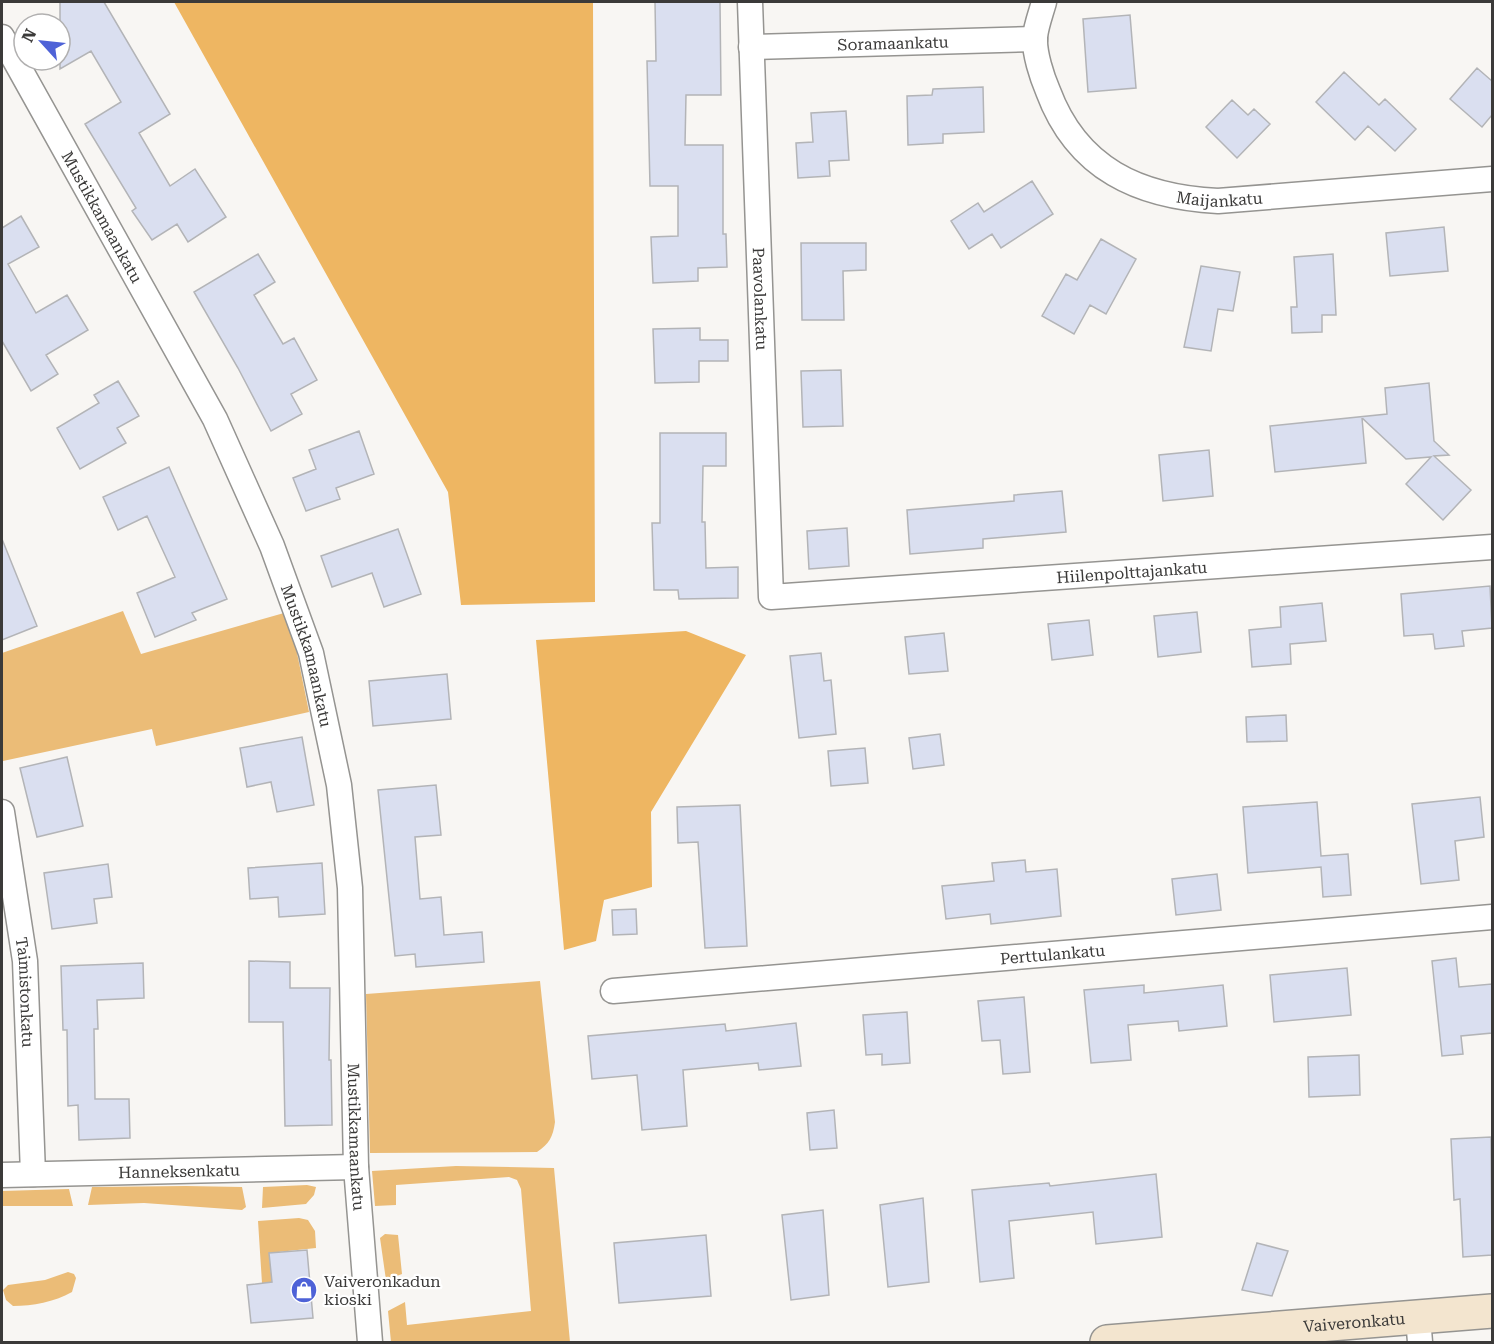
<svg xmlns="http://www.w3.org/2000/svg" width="1494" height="1344" viewBox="0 0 1494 1344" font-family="'Roboto Serif',serif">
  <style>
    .green { fill: #ebbc77 }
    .forest { fill: #eeb662 }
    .building { fill: #dadff0; stroke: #b3b4b7; stroke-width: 1.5 }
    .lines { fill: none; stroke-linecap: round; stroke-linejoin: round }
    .street-casing { stroke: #959491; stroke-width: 27 }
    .secondary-casing { stroke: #959491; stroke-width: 36 }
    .street { stroke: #fff; stroke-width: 24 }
    .secondary { stroke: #f3e5cf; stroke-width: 33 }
    .labels { text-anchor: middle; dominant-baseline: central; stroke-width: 4.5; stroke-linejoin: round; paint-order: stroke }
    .street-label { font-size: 16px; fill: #3b3a39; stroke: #fff }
    .poi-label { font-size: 16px; fill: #3b3a39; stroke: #fff; text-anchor: start }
  </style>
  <rect width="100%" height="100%" fill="#f8f6f3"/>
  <path class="green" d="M 123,611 L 141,654 L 284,613 L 296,648 L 309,712 L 156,746 L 152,729 L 3,761 L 2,653 Z
    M 540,981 L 555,1122 C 553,1137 549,1144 537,1152 L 370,1153 L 366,994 Z
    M 456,1166 L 554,1168 L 570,1342 L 391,1342 L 388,1311 L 405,1302 L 407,1325 L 531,1311 L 521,1189 L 517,1180 L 509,1177 L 396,1185 L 396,1205 L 375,1206 L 372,1171 Z
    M 307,1185 L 316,1187 L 314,1195 L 306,1204 L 262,1208 L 263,1187 Z
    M 186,1186 L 242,1187 L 246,1207 L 242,1210 L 144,1203 L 88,1205 L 92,1187 Z
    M 69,1189 L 73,1206 L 2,1206 L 2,1191 Z
    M 299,1218 L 308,1220 L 315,1231 L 316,1248 L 269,1253 L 272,1283 L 262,1283 L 258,1221 Z
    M 385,1234 L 398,1235 L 402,1274 L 386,1280 L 380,1238 Z
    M 68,1272 L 74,1274 L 76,1278 L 72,1292 C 54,1302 33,1306 13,1306 L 6,1300 L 3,1290 L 8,1285 L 45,1280 Z"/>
  <path class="forest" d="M 174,2 L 593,2 L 595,602 L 461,605 L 448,492 Z
    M 686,631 L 746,655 L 651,812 L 652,887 L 604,900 L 596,941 L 564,950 L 536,640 Z"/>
  <path class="building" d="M 60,2 L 104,2 L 170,114 L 139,133 L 170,186 L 195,169 L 226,217 L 188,242 L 177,224 L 152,240 L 132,211 L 136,208 L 85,124 L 121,102 L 91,51 L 60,69 Z
    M 655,2 L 720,2 L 721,95 L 686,95 L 685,145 L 723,145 L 723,234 L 726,234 L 727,267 L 698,268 L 698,281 L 653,283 L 651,237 L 678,236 L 678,186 L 650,186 L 647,61 L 656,61 Z
    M 1130,15 L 1136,88 L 1088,92 L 1083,19 Z
    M 1477,68 L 1492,81 L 1492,115 L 1482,127 L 1450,99 Z
    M 1344,72 L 1379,105 L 1385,99 L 1416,129 L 1395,151 L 1368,126 L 1355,140 L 1316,102 Z
    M 983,87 L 984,132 L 943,134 L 943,143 L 908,145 L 907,96 L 932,95 L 933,89 Z
    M 1232,100 L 1248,115 L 1254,109 L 1270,124 L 1237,158 L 1206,127 Z
    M 846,111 L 849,160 L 829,161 L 830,176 L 798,178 L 796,143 L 813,142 L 811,113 Z
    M 1032,181 L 1053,214 L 1001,248 L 992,234 L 969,249 L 951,221 L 978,203 L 984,212 Z
    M 21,216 L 39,247 L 8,264 L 36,313 L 67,295 L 88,330 L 46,355 L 58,374 L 31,391 L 2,341 L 2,228 Z
    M 1444,227 L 1448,271 L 1390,276 L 1386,233 Z
    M 1101,239 L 1136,259 L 1106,314 L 1090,305 L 1074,334 L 1042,316 L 1066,274 L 1077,280 Z
    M 801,243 L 866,243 L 866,270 L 843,271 L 844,320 L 802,320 Z
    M 258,254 L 275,282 L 254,295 L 283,344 L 294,338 L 317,380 L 291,394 L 302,414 L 271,431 L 238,368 L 194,292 Z
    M 1333,254 L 1336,315 L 1322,315 L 1322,332 L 1292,333 L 1291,307 L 1297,307 L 1294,257 Z
    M 1201,266 L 1240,272 L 1233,311 L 1218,309 L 1211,351 L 1184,347 Z
    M 700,328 L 700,340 L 728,340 L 728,361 L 699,361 L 699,382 L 655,383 L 653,329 Z
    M 841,370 L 843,426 L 803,427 L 801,371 Z
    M 118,381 L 139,416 L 117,428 L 126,443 L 80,469 L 57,428 L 99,403 L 94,395 Z
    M 1429,383 L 1434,441 L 1449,455 L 1434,456 L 1471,490 L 1443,520 L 1406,484 L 1431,457 L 1406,459 L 1362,418 L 1366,463 L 1275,472 L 1270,426 L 1387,414 L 1385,388 Z
    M 359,431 L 374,474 L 336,488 L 340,499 L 306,511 L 293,478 L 316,469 L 309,450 Z
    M 660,433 L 726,433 L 726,466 L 703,466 L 702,522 L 705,522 L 706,568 L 738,567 L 738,598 L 679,599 L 678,590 L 654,590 L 652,523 L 660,523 Z
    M 1209,450 L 1213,496 L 1163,501 L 1159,455 Z
    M 169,467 L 227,599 L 192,613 L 196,620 L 155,637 L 137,593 L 175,577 L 147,516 L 118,530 L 103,497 Z
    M 1062,491 L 1066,532 L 983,539 L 983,548 L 910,554 L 907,510 L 1014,501 L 1014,495 Z
    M 847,528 L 849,566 L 809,569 L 807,531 Z
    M 398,529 L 421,594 L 384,607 L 372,573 L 332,587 L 321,556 Z
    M 2,539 L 37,626 L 2,640 Z
    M 1490,586 L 1492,628 L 1462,631 L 1464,646 L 1435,649 L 1433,634 L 1404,636 L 1401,594 Z
    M 1322,603 L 1326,641 L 1290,644 L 1291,664 L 1252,667 L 1249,630 L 1281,627 L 1280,607 Z
    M 1197,612 L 1201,652 L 1158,657 L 1154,616 Z
    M 1089,620 L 1093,655 L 1052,660 L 1048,624 Z
    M 944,633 L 948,671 L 909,674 L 905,637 Z
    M 821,653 L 824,681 L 831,680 L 836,734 L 799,738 L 790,656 Z
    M 447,674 L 451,719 L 373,726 L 369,681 Z
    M 1286,715 L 1287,741 L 1247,742 L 1246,717 Z
    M 940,734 L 944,765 L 913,769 L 909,738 Z
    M 302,737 L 314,805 L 277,812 L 271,782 L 247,787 L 240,748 Z
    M 865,748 L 868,783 L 831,786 L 828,751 Z
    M 67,757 L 83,826 L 37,837 L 20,768 Z
    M 436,785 L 441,835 L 415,837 L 420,899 L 441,897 L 444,935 L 482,932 L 484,962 L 416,967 L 415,954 L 395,956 L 378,790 Z
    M 1480,797 L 1484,837 L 1455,841 L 1459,880 L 1421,884 L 1412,804 Z
    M 1317,802 L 1321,856 L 1348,854 L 1351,895 L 1323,897 L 1321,867 L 1248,873 L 1243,807 Z
    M 740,805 L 747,946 L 705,948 L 698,842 L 678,843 L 677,807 Z
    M 1025,860 L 1026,872 L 1057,869 L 1061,916 L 991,924 L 990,914 L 946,919 L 942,886 L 994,881 L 992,863 Z
    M 322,863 L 325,914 L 279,917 L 278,897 L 250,899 L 248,868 Z
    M 108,864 L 112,897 L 94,899 L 97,923 L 52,929 L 44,873 Z
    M 1217,874 L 1221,910 L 1176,915 L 1172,879 Z
    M 636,909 L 637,934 L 613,935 L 612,910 Z
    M 1456,958 L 1459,987 L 1492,984 L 1492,1033 L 1461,1036 L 1463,1054 L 1442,1056 L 1432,961 Z
    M 249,961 L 290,962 L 290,988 L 330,988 L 329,1060 L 331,1060 L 332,1125 L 285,1126 L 283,1022 L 249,1022 Z
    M 143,963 L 144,998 L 97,1000 L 98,1029 L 94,1029 L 95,1099 L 129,1099 L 130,1138 L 79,1140 L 78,1105 L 68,1106 L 67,1030 L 63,1030 L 61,966 Z
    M 1347,968 L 1351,1015 L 1274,1022 L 1270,975 Z
    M 1144,985 L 1144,993 L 1223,985 L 1227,1026 L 1179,1031 L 1178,1021 L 1128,1025 L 1131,1060 L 1091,1063 L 1084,990 Z
    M 1024,997 L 1030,1072 L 1003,1074 L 1000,1040 L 982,1041 L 978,1001 Z
    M 907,1012 L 910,1063 L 882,1065 L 882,1054 L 866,1055 L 863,1015 Z
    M 796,1023 L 801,1066 L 759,1070 L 758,1063 L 683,1070 L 687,1126 L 642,1130 L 637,1075 L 592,1079 L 588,1036 L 725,1024 L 726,1031 Z
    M 1359,1055 L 1360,1095 L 1309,1097 L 1308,1057 Z
    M 834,1110 L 837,1148 L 810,1150 L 807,1113 Z
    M 1491,1137 L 1492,1255 L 1463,1257 L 1460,1199 L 1454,1200 L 1451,1139 Z
    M 1156,1174 L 1162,1237 L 1096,1244 L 1093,1212 L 1009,1221 L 1014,1278 L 980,1282 L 972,1190 L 1049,1183 L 1050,1186 Z
    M 923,1198 L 929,1282 L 888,1287 L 880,1205 Z
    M 823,1210 L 829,1295 L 791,1300 L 782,1215 Z
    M 706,1235 L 711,1296 L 619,1303 L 614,1243 Z
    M 1257,1243 L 1288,1251 L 1272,1296 L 1242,1290 Z
    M 307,1250 L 313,1318 L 251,1323 L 247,1285 L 272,1282 L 269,1253 Z"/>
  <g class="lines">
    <defs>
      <g id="street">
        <path id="s1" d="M 750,2 L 771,597 L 1492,547"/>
        <path id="s2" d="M 1044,2 C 1041,13 1036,26 1035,37 C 1034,53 1042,77 1048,91 C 1077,169 1139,197 1218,201 L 1492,179"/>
        <path id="s3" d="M 2,37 L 215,419 L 272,546 L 311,653 L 339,785 L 350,888 L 356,1167 L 370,1342"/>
        <path id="s4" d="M 751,47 L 1035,39"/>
        <path id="s5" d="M 2,812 L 25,961 L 33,1174"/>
        <path id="s6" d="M 613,991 L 1492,917"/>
        <path id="s7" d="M 2,1175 L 356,1167"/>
        <path d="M 1418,1318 L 1420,1342"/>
      </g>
      <g id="secondary">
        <path id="s8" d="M 1107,1342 L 1492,1311"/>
      </g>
    </defs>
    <use href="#street" class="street-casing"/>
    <use href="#secondary" class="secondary-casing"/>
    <use href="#street" class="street"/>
    <use href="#secondary" class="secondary"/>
  </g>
  <defs>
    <symbol id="shop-disc" viewBox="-11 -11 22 22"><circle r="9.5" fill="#4e62d7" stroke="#fff"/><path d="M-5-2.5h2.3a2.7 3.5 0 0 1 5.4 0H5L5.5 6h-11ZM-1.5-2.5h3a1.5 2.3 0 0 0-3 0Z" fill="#fff"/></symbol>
  </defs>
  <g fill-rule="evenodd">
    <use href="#shop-disc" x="289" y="1275" width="30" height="30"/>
  </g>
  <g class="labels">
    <g class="street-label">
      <text stroke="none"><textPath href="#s4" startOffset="142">Soramaankatu</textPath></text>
      <text stroke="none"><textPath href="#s2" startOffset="310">Maijankatu</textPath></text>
      <text stroke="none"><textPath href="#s3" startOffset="206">Mustikkamaankatu</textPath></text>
      <text stroke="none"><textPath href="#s1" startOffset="297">Paavolankatu</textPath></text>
      <text stroke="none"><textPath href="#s1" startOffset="957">Hiilenpolttajankatu</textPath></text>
      <text stroke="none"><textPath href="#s3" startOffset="692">Mustikkamaankatu</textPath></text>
      <text stroke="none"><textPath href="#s6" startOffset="441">Perttulankatu</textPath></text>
      <text stroke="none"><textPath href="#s5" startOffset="182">Taimistonkatu</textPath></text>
      <text stroke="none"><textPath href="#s3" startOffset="1178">Mustikkamaankatu</textPath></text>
      <text stroke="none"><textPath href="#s7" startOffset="177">Hanneksenkatu</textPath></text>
      <text stroke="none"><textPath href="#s8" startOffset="248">Vaiveronkatu</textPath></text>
    </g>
    <g class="poi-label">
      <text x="324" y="1281">Vaiveronkadun<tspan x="324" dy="18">kioski</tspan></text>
    </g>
  </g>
  <rect width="1494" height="1344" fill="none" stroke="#3b3a39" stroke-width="6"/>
  <g transform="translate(42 42) rotate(297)"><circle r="28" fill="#ffffff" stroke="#b1b0b0" stroke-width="1.5"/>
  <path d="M0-4.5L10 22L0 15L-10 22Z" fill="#4e62d7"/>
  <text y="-9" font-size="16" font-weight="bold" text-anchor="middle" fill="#3b3a39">N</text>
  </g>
</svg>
